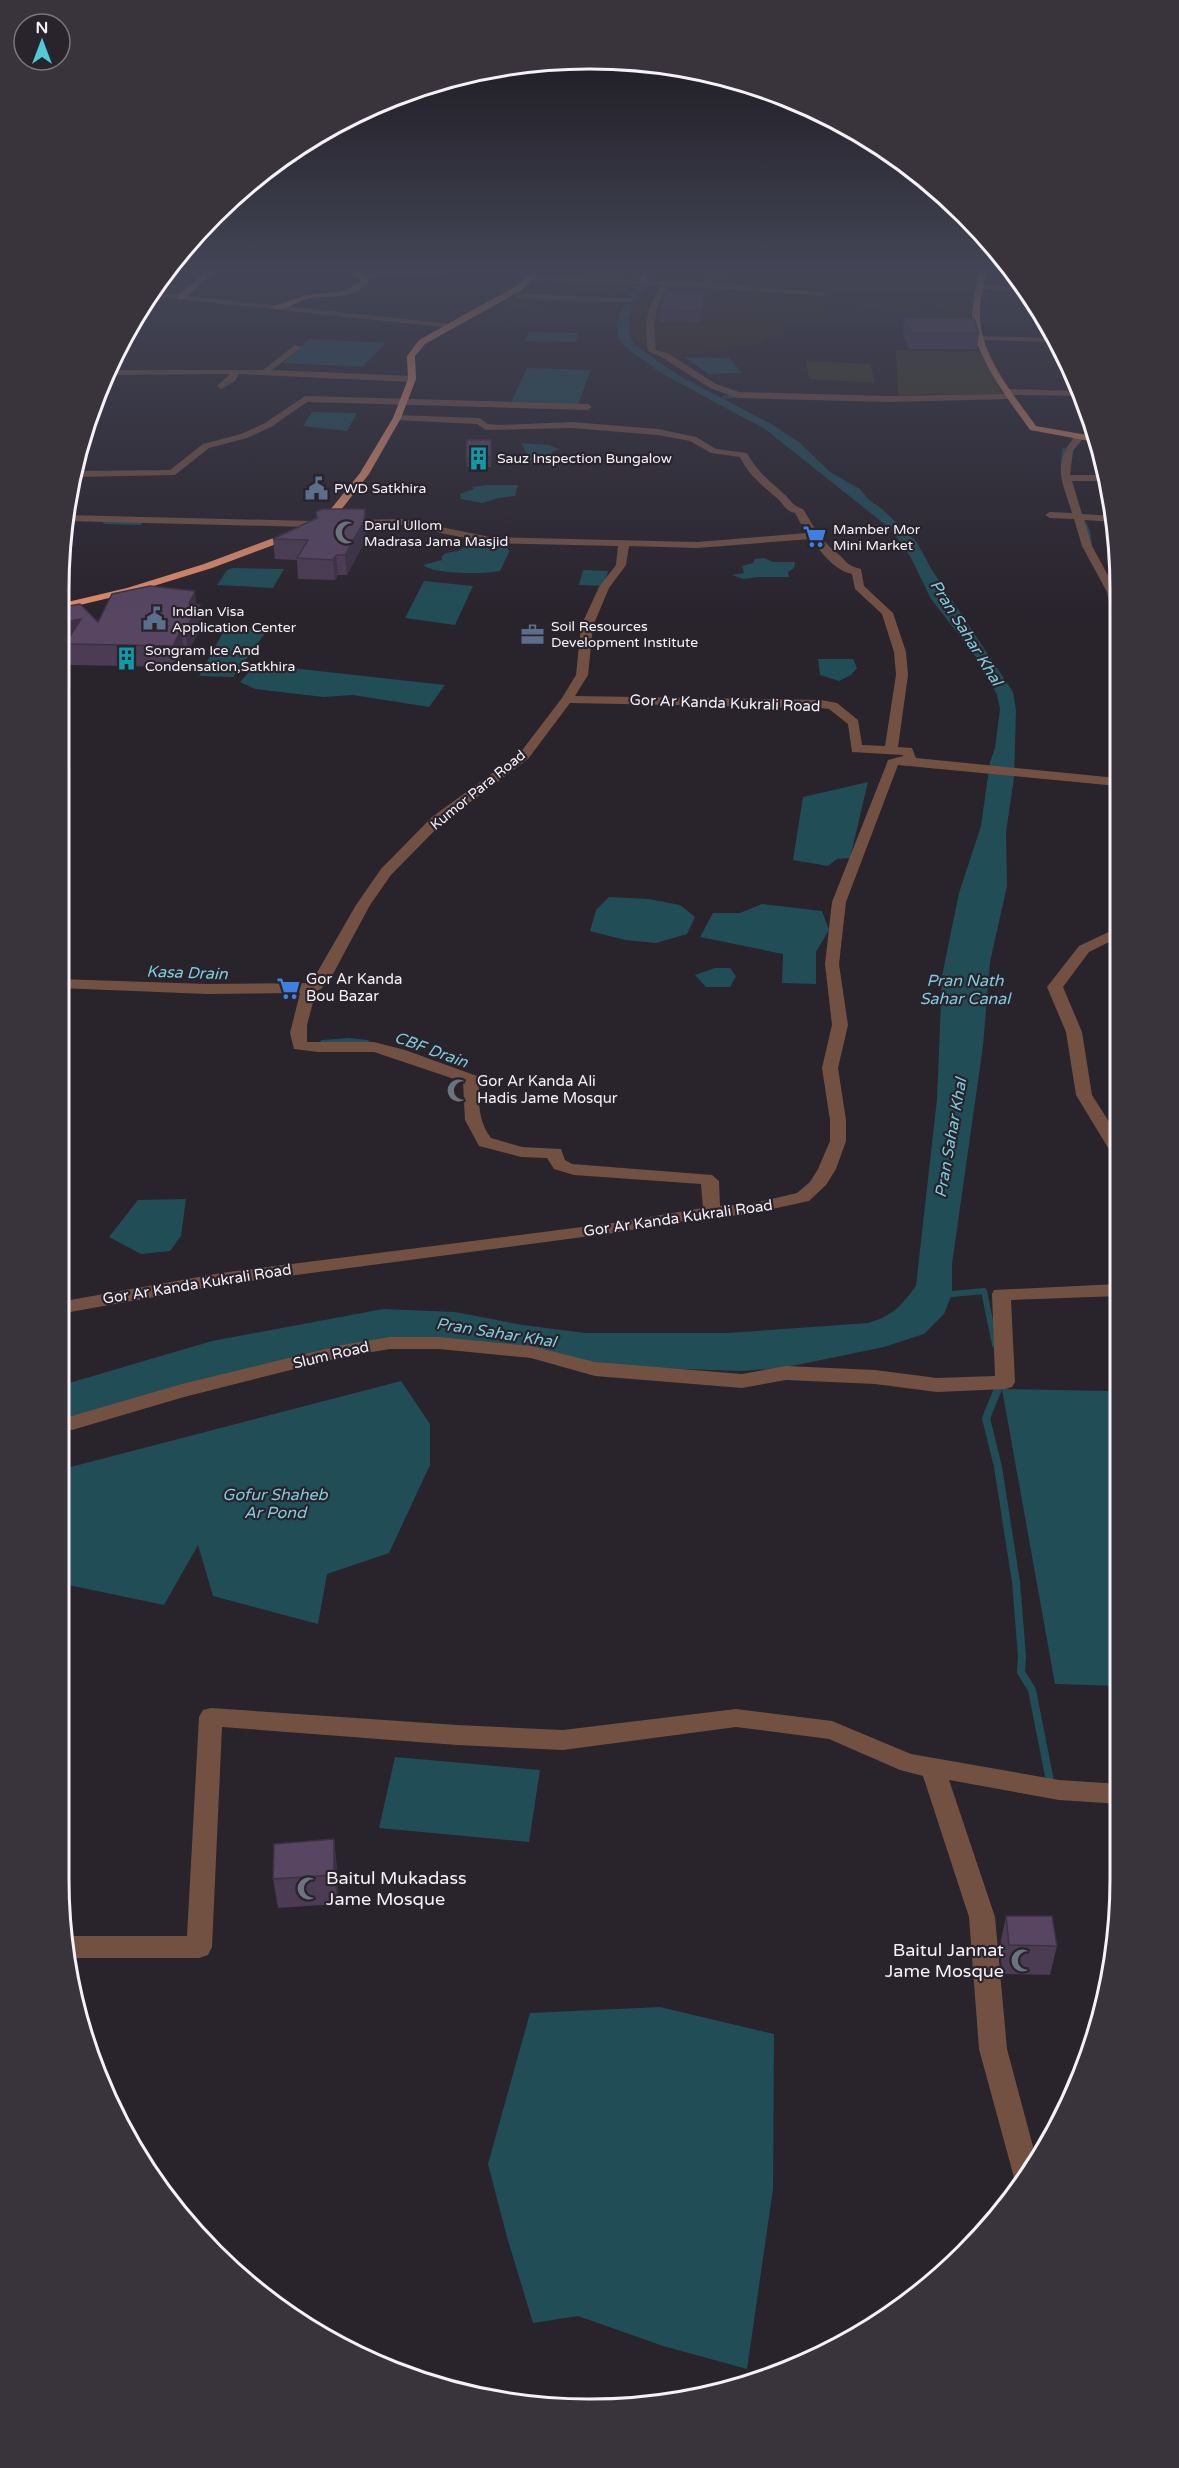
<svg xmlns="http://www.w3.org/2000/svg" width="1179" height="2468" viewBox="0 0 1179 2468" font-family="'Varela Round',sans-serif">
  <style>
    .commercial { fill: #362b1c }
    .green { fill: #3b3d24 }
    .water { fill: #214d57 }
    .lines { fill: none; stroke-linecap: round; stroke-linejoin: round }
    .stream-far3 { stroke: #214d57; stroke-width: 3 }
    .stream-far2 { stroke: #214d57; stroke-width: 4 }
    .stream-far1 { stroke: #214d57; stroke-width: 6 }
    .stream { stroke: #214d57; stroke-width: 8 }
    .minor { fill: #725143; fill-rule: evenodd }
    .major { fill: #be7a5e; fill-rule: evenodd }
    .highway { fill: #dc8a69; fill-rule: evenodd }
    .wall { fill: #4b3b53 }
    .shaded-wall { fill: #3d3044 }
    .building { fill: #574561; stroke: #3d3044; stroke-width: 1.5 }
    .labels { text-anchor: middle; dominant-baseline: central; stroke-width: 4.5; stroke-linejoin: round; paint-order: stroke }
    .far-poi-label { font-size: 14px; fill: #f5f1f7; stroke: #29232c; text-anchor: start }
    .far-street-label { font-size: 14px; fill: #f5f1f7; stroke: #29232c }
    .street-label { font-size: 15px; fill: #f5f1f7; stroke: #29232c }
    .poi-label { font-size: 15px; fill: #f5f1f7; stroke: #29232c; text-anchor: start }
    .water-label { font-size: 16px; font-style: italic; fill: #7eccde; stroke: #29232c }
    .near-poi-label { font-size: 18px; fill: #f5f1f7; stroke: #29232c; text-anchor: start }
    .rim { fill: none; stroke: #f5f1f7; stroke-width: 3 }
  </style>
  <rect width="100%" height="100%" fill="#29232c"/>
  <path class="commercial" d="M 542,269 L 968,269 L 974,270 L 980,276 L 971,317 L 949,316 L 946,309 L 935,308 L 932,302 L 915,303 L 912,314 L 890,314 L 887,310 L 866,309 L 849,305 L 846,300 L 828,300 L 820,322 L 791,321 L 784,329 L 782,337 L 767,337 L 762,343 L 672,356 L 658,350 L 654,345 L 637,345 L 632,335 L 635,301 L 646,287 L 628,288 L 615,292 L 608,297 L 579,299 L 581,302 L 579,305 L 535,306 L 519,310 L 504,308 L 539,287 L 534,277 Z"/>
  <path class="green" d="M 896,350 L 979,351 L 1003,394 L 898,395 Z
    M 806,361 L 870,364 L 875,383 L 809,379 Z"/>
  <path class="water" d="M 649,269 L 658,269 L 653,280 L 633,302 L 629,320 L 630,335 L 634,344 L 678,375 L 773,425 L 799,442 L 830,472 L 860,489 L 868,499 L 882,509 L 916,541 L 932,570 L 1013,692 L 1016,710 L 1014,778 L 1006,832 L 1007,886 L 990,962 L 983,1046 L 952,1264 L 952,1294 L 944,1314 L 924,1334 L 884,1347 L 782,1368 L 741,1371 L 625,1367 L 533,1351 L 390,1341 L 222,1378 L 59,1424 L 59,1386 L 212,1341 L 383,1309 L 455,1312 L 523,1325 L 585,1333 L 727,1333 L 868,1323 C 894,1315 900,1307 916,1286 L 937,1099 L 942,976 L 959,893 L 981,826 L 990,762 L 995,748 L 1000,709 L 997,695 L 983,666 L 931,599 L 911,558 L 892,530 L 765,429 L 659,372 L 623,345 L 618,337 L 617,319 L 629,295 L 639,286 Z
    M 529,332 L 579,333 L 575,342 L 525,341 Z
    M 310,339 L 386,343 L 362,367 L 283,363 Z
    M 683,357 L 729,358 L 742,373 L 709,374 Z
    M 527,368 L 591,370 L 578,405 L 511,402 Z
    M 312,412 L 357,413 L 347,431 L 303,426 Z
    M 521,443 L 549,445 L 559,449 L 550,453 L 557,457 L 559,462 L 553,466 L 543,464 L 529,464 L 527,459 L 521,460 L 526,452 Z
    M 486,485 L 518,485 L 515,496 L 498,498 L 482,503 L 461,499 L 460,494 L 474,489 L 472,487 Z
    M 473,542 L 507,545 L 509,552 L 500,571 C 485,574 435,575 423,565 L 442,560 L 442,556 L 446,553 L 458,551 Z
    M 764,558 L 773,562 L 795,562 L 794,568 L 788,572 L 789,577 L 758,577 L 743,579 L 732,575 L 744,573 L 742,566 L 753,563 L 755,559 Z
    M 233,568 L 284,569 L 273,588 L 217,585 L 227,570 Z
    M 583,570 L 608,571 L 604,586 L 579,585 Z
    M 424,581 L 473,586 L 455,625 L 405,618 Z
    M 226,627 L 269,628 L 233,677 L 199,676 Z
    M 818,659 L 853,659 L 857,668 L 851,675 L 839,681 L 820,675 Z
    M 256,664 L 445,685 L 429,707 L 353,695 L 323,697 L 255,689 L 240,682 Z
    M 868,782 L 850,858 L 837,859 L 828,866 L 793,860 L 803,797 Z
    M 609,897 L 649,899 L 680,905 L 695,917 L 687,934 L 656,943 L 625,940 L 590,931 L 596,910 Z
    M 762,904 L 822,911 L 829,930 L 816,952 L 816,984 L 782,983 L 783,954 L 700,937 L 713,913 L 740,913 Z
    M 715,968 L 730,968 L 736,976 L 730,987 L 706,987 L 695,975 Z
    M 186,1199 L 181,1236 L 170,1251 L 141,1254 L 109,1237 L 138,1200 Z
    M 401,1381 L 430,1424 L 430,1465 L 389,1553 L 327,1574 L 318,1624 L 213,1596 L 198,1545 L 164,1605 L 59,1583 L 59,1470 Z
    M 1002,1389 L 1110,1391 L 1119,1428 L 1120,1686 L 1055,1684 Z
    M 395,1757 L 540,1770 L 529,1842 L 379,1828 Z
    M 660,2007 L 774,2034 L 773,2189 L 747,2369 L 663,2346 L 578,2316 L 533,2323 L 507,2237 L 488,2164 L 530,2013 Z"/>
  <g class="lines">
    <path class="stream-far3" d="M 535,299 L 627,302
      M 724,397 L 739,396
      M 1064,452 L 1074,441"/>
    <path class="stream-far2" d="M 1063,462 L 1064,450
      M 1082,518 L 1088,531 L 1090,544
      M 105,522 L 140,523"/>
    <path class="stream-far1" d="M 323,1043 L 349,1041 L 367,1043
      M 952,1294 L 984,1291 L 995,1345"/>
    <path class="stream" d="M 1000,1384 L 986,1418 L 998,1467 L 1016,1582 L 1022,1656 L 1021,1672 L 1032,1690 L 1051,1786"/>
    <path class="minor" d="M 341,269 L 355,269 L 358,273 L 464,269 C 450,278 370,279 351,277 L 350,272 Z
      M 721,269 L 730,269 L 711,284 L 821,292 L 825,294 L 821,296 L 670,285 C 654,304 652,326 656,350 L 669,354 L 716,384 L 739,392 L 890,396 L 1005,394 L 1005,390 L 1008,389 L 1081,391 L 1083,396 L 1014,395 L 1011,399 L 890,402 L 738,398 L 710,388 L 663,358 L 648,351 C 644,327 646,304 663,285 L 530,280 L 526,278 L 530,276 L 703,283 Z
      M 861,269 L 879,269 L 875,271 Z
      M 976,269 L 1012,269 L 1013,271 L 980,271 Z
      M 980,285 L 1023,287 L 1025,291 L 977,289 L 977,285 Z
      M 150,292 L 451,324 L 455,326 L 451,328 L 147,296 Z
      M 519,294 L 630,298 L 634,300 L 630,302 L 516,298 L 516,294 Z
      M 980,336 L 1052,338 L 1055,342 L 977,340 L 976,338 Z
      M 295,345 L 302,347 L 272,370 L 412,376 L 416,379 L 412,382 L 239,374 L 235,381 L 221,389 L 217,386 L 230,374 L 105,375 L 107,370 L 263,370 Z
      M 305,396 L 588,404 L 592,407 L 588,410 L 307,402 L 271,427 L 247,438 L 209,448 L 175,475 L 72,477 L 73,471 L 170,470 L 203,444 L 241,434 L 265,423 Z
      M 397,415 L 479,418 L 488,424 L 500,425 L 572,422 L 658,429 L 696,437 L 716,449 L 747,453 C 758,473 768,479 784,494 C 791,500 792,506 803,509 C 814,527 821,541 837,553 C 848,562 845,565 861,569 L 864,586 L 893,613 L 906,652 L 908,675 L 898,747 L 912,748 L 916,758 L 1117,778 L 1117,786 L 898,765 L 846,902 L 839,964 L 848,1025 L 838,1068 L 846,1120 L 846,1141 L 836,1169 L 826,1185 L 809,1201 L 750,1214 L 696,1219 L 613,1233 L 221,1285 L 59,1314 L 59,1302 L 221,1273 L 613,1223 L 703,1208 L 701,1184 L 574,1175 L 554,1169 L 547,1158 L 521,1157 L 479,1146 L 465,1120 L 463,1082 L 374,1052 L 318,1052 L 294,1049 L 290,1033 L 300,993 L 207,994 L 59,988 L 59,979 L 207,984 L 311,983 L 356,905 L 381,869 L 432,817 L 520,753 L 562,698 L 576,675 L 581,626 L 599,587 L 616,565 L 618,546 L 490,543 L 402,525 L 311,527 L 66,521 L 66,515 L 311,521 L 402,519 L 490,537 L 697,542 L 806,533 L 795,513 C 785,511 784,504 777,498 C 762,485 749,476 740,457 L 711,453 L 690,441 L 658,435 L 572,428 L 486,430 L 477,424 L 394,420 L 394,416 ZM 811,539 C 822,553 834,570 852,574 L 855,589 L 882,614 L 894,652 L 896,675 L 885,746 L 862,745 L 858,720 L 837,703 L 821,700 L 575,696 L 588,675 L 593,626 L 609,588 L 626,565 L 629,546 L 697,548 ZM 570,703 L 821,708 L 829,709 L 848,724 L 852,752 L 903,755 L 903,756 L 888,760 L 887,763 L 832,902 L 825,964 L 832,1025 L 822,1068 L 830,1120 L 830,1141 L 818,1169 L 810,1182 L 797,1193 L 750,1204 L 720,1206 L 719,1181 L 712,1175 L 572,1164 L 565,1160 L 561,1149 L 522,1147 L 491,1138 C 478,1121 478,1100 479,1079 L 477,1076 L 405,1050 L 374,1042 L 307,1042 L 307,1025 L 316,991 L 321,989 L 333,974 L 370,905 L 391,875 L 442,823 L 528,759 Z
      M 1076,435 L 1084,437 L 1073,451 L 1070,475 L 1104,475 L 1105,481 L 1072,481 L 1082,514 L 1115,516 L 1116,522 L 1084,520 L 1092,546 L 1116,590 L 1116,610 L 1110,607 L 1107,592 L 1082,546 L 1074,519 L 1050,518 L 1045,515 L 1050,512 L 1072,513 C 1062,479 1051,466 1076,435 Z
      M 1117,928 L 1117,938 L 1089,952 L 1063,987 L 1082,1032 L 1092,1095 L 1118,1136 L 1118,1152 L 1110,1151 L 1076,1095 L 1066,1032 L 1047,987 L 1079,946 Z
      M 1118,1284 L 1119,1296 L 1011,1300 L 1015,1382 L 1012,1387 L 1005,1389 L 937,1392 L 875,1384 L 786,1380 L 742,1388 L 595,1376 L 531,1358 L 439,1349 L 390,1349 L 342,1357 L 184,1397 L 72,1430 L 65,1428 L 62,1423 L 65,1418 L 182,1384 L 342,1345 L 390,1337 L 439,1337 L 531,1346 L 595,1362 L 742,1374 L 786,1366 L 875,1370 L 937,1378 L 995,1376 L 992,1294 L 994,1290 Z
      M 211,1708 L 457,1725 L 563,1730 L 736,1709 L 832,1721 L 911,1754 L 1059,1780 L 1120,1784 L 1120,1804 L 1059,1800 L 949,1780 L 995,1917 L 1007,2049 L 1035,2154 L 1018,2182 L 1015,2181 L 979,2049 L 969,1917 L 923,1776 L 900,1770 L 829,1739 L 736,1727 L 563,1750 L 457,1745 L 222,1727 L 212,1947 L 208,1955 L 199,1958 L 72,1958 L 68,1936 L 187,1936 L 199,1717 L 203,1710 Z"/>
    <path class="major" d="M 210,269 L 218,269 L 184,299 L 178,299 L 178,295 Z
      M 357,269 L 365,269 L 364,274 L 369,281 C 352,302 329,294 307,299 C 295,302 283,314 271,307 L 306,295 L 345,291 L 361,281 L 356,274 Z
      M 644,269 L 652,269 L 643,283 L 637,283 Z
      M 975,269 L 983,269 L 987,273 C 983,288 979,304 980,319 C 982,358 1015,396 1036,426 L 1093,436 L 1095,442 L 1030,430 C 1009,400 974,356 972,319 C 972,304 976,288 979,273 Z"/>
    <path class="highway" d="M 535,269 L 543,269 L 522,290 L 425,344 L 415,356 L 416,379 L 401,418 L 369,474 L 330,524 L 212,568 L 134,592 L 59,610 L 59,604 L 127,588 L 204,564 L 322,520 L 360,473 L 393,418 L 408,379 L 407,356 L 419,340 L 516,286 Z"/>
  </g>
  <path class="wall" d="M 705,292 L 705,304 L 701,323 L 660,322 L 660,310 Z
    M 904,318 L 979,333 L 977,349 L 909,349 L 903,334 Z
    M 491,440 L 491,467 L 467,467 L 466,458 Z
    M 365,509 L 366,528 L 365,541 L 347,575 L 338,575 L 335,580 L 298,579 L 297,560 L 275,559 L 273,539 L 316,518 L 316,512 Z
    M 197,605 L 200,605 L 203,625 L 188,651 L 184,651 L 176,667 L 69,665 L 66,643 L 58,645 L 98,622 Z
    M 334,1839 L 337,1869 L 338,1904 L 278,1908 L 273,1879 Z
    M 1006,1916 L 1057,1946 L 1050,1975 L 1002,1974 L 1000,1945 Z"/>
  <path class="shaded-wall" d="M 705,292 L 705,304 L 701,323 L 701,311 Z
    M 365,509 L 366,528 L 365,541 L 347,575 L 345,555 Z
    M 336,555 L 338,575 L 335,580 L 333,560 Z
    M 195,591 L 197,610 L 200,605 L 203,625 L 188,651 L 185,630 L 189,604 Z
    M 81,619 L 85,640 L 58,645 L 58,623 Z
    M 181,630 L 184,651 L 176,667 L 173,646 Z
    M 334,1839 L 337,1869 L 338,1904 L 334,1875 Z"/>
  <path class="building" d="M 665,291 L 705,292 L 701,311 L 660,310 Z
    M 904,318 L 974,318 L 979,333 L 911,333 Z
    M 467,440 L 491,440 L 491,457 L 466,458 Z
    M 322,509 L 365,509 L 364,521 L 345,555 L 336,555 L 333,560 L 297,558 L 308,540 L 273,539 L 317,518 L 316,512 Z
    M 150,586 L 195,591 L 189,604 L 200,605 L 185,630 L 181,630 L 173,646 L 65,644 L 81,619 L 58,623 L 58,608 L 80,604 L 98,622 L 112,594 Z
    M 334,1839 L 334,1875 L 273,1879 L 274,1844 Z
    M 1006,1916 L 1052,1916 L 1057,1946 L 1009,1945 Z"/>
  <linearGradient id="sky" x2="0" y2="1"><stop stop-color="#171318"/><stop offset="0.44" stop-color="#434556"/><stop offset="1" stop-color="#434556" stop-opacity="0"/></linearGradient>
  <rect width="1179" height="615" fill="url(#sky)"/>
  <defs>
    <symbol id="building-bare" viewBox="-9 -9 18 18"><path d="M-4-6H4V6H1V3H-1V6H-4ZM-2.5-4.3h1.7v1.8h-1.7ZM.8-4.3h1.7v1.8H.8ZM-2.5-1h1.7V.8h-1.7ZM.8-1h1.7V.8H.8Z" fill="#0f9aa8" stroke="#29232c" stroke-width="2.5" paint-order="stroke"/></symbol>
    <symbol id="civic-bare" viewBox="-9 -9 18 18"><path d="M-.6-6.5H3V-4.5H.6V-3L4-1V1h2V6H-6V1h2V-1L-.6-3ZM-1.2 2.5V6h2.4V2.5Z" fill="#5c6f8a" stroke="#29232c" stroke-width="2.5" paint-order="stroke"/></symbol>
    <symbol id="mosque-bare" viewBox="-9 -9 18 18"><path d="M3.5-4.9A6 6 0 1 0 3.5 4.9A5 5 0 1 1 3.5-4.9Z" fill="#6b7280" stroke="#29232c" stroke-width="2.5" paint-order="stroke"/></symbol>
    <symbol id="supermarket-bare" viewBox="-9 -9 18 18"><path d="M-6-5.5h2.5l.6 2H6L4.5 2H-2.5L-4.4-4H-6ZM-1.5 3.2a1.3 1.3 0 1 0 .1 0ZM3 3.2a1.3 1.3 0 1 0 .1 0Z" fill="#3f7fe0" stroke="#29232c" stroke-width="2.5" paint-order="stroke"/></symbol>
    <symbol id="office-bare" viewBox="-9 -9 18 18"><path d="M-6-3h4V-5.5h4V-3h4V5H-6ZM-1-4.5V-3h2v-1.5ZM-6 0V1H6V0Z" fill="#5c6f8a" stroke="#29232c" stroke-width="2.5" paint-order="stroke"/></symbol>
  </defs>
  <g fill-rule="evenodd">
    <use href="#building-bare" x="462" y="442" width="33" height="33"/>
    <use href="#civic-bare" x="300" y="472" width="33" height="33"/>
    <use href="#mosque-bare" x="330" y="516" width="33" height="33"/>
    <use href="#supermarket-bare" x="798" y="520" width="33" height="33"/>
    <use href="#civic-bare" x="138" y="602" width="33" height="33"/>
    <use href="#office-bare" x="516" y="618" width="33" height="33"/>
    <use href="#building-bare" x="110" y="642" width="33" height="33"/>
    <use href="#supermarket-bare" x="272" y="972" width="33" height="33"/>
    <use href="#mosque-bare" x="442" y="1074" width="33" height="33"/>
    <use href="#mosque-bare" x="292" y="1872" width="33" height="33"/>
    <use href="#mosque-bare" x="1006" y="1944" width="33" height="33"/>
  </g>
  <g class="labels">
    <g class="far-poi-label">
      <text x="497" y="458">Sauz Inspection Bungalow</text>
      <text x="334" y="488">PWD Satkhira</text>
      <text x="364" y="525">Darul Ullom<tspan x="364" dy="16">Madrasa Jama Masjid</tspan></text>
      <text x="833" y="529">Mamber Mor<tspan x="833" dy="16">Mini Market</tspan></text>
      <text x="172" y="611">Indian Visa<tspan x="172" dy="16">Application Center</tspan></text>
      <text x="551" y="626">Soil Resources<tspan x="551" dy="16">Development Institute</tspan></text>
      <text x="145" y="650">Songram Ice And<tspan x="145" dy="16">Condensation,Satkhira</tspan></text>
    </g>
    <g class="far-street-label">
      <text transform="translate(478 790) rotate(-39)">Kumor Para Road</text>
    </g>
    <g class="street-label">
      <text transform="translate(725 703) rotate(2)">Gor Ar Kanda Kukrali Road</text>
      <text transform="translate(678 1218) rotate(-8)">Gor Ar Kanda Kukrali Road</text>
      <text transform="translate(197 1284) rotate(-9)">Gor Ar Kanda Kukrali Road</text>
      <text transform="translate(331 1355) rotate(-13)">Slum Road</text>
    </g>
    <g class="poi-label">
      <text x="306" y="979">Gor Ar Kanda<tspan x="306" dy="17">Bou Bazar</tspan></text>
      <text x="477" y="1081">Gor Ar Kanda Ali<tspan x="477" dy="17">Hadis Jame Mosqur</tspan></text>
    </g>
    <g class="water-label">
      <text transform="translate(966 633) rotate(58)">Pran Sahar Khal</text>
      <text transform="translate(187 973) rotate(2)">Kasa Drain</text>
      <text x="965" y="981">Pran Nath<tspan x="965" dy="18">Sahar Canal</tspan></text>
      <text transform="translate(431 1050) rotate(20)">CBF Drain</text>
      <text transform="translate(951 1138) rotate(-80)">Pran Sahar Khal</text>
      <text transform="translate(496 1333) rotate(9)">Pran Sahar Khal</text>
      <text x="275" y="1495">Gofur Shaheb<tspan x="275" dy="18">Ar Pond</tspan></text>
    </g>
    <g class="near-poi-label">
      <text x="326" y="1878">Baitul Mukadass<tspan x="326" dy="21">Jame Mosque</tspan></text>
      <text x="1004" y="1950" text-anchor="end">Baitul Jannat<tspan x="1004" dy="21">Jame Mosque</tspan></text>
    </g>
  </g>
  <path d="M0 0H1179V2468H0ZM589 69H590A520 520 0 0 1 1110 589V1879A520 520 0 0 1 590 2399H589A520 520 0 0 1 69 1879V589A520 520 0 0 1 589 69Z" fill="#39333c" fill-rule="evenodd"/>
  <path class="rim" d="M589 69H590A520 520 0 0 1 1110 589V1879A520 520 0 0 1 590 2399H589A520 520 0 0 1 69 1879V589A520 520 0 0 1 589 69Z"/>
  <g transform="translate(42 42)"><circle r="28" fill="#29232c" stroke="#7b757d" stroke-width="1.5"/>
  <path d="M0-4.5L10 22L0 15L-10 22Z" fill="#51ccd4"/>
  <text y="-9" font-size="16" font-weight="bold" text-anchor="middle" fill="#f5f1f7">N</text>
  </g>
</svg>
